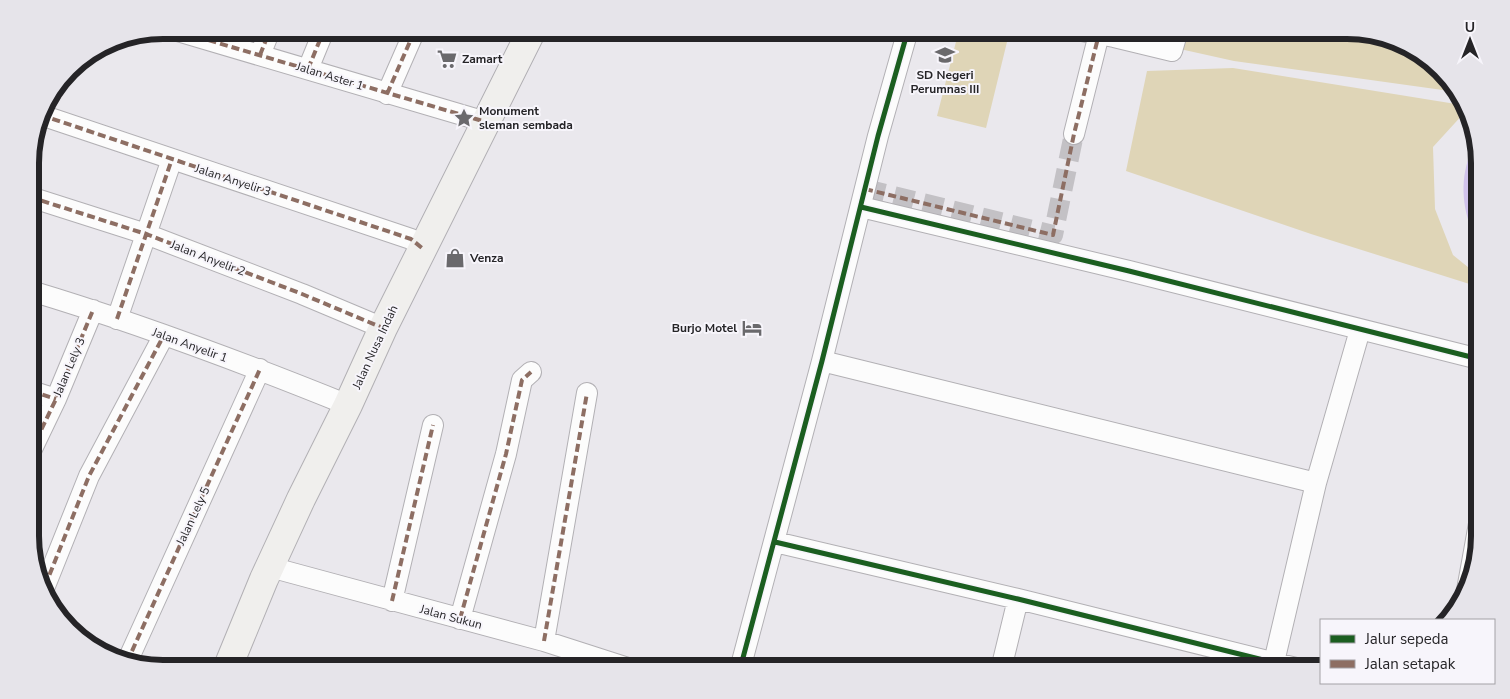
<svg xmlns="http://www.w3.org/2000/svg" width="1510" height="699" viewBox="0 0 1510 699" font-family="'Nunito Sans',sans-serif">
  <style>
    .green { fill: #dfd5b7 }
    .water { fill: #d1c3ec }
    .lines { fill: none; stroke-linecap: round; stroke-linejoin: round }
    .minor-tunnel { stroke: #c3c1c5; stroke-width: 20; stroke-dasharray: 20 10; stroke-linecap: butt }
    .minor-casing { stroke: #b2b0b4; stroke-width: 22 }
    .secondary-casing { stroke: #b2b0b4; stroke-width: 30 }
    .minor { stroke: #fcfcfc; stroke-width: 20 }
    .secondary { stroke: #f0efed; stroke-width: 28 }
    .quiet { stroke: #8d6e63; stroke-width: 4; stroke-dasharray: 8 4; stroke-linecap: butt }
    .cycleway-casing { stroke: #f7f5fb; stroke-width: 8 }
    .cycleway { stroke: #1b5e20; stroke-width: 5 }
    .labels { text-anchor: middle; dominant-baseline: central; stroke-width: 4; stroke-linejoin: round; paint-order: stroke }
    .poi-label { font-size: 12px; font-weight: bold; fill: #252427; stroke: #f7f5fb; text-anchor: start }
    .street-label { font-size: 12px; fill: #252427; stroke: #f7f5fb }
    .rim { fill: none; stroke: #252427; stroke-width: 6 }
  </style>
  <rect width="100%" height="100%" fill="#eae8ed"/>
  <path class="green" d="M 959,30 L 1007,42 L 986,128 L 937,116 Z
    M 1183,30 L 1342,30 L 1371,41 L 1400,42 L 1453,82 L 1457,92 L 1234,61 L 1180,49 Z
    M 1233,68 L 1462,105 L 1465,112 L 1433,147 L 1435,209 L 1453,255 L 1479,276 L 1479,287 L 1311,234 L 1126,171 L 1147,71 Z"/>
  <path class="water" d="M 1478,143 L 1479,146 L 1479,243 C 1464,220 1459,187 1468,160 C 1470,154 1474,149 1478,143 Z"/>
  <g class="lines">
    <path class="minor-tunnel" d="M 865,189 L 1053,235 L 1074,134"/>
    <defs>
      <path id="minor" d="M 174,30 L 486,122
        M 1076,30 L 1114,37 L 1172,51 L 1178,30
        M 260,55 L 270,30
        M 308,69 L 324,30
        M 387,94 L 415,30
        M 41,115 L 411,239 L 422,248
        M 1074,134 L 1099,34
        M 30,197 L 146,234 L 302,294 L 383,328
        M 861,207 L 1129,271 L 1479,359
        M 31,291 C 138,323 244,363 348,405
        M 117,319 L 172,159
        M 822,361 L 1316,483
        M 31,391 L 56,399
        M 31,451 L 56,399 L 93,310
        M 775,542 L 1018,599 L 1300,669
        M 270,567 L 544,641 L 631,669
        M 45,586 L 89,476 L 164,335
        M 1467,590 L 1480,518
        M 392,601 L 433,425
        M 460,619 L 506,454 L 522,380 L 531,372
        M 544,641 L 587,393
        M 127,662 L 260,369
        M 1274,662 L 1316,483 L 1360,330
        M 740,669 L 822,361 L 878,136 L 908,30
        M 1001,669 L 1018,599"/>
      <path id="secondary" d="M 227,669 L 264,579 L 301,499 L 348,405 L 383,328 L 532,30"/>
    </defs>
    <use href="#minor" class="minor-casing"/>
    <use href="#secondary" class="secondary-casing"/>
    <use href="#minor" class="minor"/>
    <use href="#secondary" class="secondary"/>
    <path class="quiet" d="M 174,30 L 486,122
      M 260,55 L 270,30
      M 308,69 L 324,30
      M 387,94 L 415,30
      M 41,115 L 411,239 L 422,248
      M 865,189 L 1053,235 L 1074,134 L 1099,34
      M 30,197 L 146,234 L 302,294 L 383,328
      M 117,319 L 172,159
      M 31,391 L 56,399
      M 31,451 L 56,399 L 93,310
      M 45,586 L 89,476 L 164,335
      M 392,601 L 433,425
      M 460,619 L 506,454 L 522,380 L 531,372
      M 544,641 L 587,393
      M 127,662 L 260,369"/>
    <defs>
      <path id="cycleway" d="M 861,207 L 1129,271 L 1479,359
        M 775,542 L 1018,599 L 1300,669
        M 740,669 L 822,361 L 878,136 L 908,30"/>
    </defs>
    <use href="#cycleway" class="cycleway-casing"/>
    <use href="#cycleway" class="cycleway"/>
  </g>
  <defs>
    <symbol id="school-bare" viewBox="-9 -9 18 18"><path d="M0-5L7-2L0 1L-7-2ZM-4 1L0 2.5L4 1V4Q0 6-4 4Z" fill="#6a696c" stroke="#f7f5fb" stroke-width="2.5" paint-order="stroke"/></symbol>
    <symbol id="supermarket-bare" viewBox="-9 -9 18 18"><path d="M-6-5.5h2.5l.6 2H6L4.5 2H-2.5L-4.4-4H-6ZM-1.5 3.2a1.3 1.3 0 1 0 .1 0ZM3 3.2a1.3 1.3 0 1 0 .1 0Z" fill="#6a696c" stroke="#f7f5fb" stroke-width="2.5" paint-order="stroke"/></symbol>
    <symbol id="sight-bare" viewBox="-9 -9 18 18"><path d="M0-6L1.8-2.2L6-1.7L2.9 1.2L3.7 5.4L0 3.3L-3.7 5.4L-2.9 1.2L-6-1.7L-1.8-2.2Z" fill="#6a696c" stroke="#f7f5fb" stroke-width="2.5" paint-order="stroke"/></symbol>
    <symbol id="shop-bare" viewBox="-9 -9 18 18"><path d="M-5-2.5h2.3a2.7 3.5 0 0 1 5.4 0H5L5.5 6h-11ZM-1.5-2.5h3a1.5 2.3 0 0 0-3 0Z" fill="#6a696c" stroke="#f7f5fb" stroke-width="2.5" paint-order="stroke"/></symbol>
    <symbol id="hotel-bare" viewBox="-9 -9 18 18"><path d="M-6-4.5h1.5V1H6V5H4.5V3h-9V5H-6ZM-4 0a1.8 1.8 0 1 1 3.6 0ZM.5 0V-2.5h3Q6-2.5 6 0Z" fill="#6a696c" stroke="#f7f5fb" stroke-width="2.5" paint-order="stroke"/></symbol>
  </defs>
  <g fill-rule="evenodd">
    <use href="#school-bare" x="931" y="41" width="28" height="28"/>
    <use href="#supermarket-bare" x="433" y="45" width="28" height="28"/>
    <use href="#sight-bare" x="450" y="104" width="28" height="28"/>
    <use href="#shop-bare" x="441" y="244" width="28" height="28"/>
    <use href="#hotel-bare" x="738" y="314" width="28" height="28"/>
  </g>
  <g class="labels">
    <g class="poi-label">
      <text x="462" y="59">Zamart</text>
      <text x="945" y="75" text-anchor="middle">SD Negeri<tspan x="945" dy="14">Perumnas III</tspan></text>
      <text x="479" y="111">Monument<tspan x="479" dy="14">sleman sembada</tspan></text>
      <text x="470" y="258">Venza</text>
      <text x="737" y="328" text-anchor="end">Burjo Motel</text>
    </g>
    <g class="street-label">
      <text transform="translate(330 76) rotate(17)">Jalan Aster 1</text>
      <text transform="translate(233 180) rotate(18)">Jalan Anyelir 3</text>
      <text transform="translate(208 258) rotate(21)">Jalan Anyelir 2</text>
      <text transform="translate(190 345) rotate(20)">Jalan Anyelir 1</text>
      <text transform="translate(375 347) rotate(-65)">Jalan Nusa Indah</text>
      <text transform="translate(69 367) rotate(-67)">Jalan Lely 3</text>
      <text transform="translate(193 516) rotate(-65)">Jalan Lely 5</text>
      <text transform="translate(451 617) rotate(15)">Jalan Sukun</text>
    </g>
  </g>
  <path d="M0 0H1510V699H0ZM163 39H1347A124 124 0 0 1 1471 163V536A124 124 0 0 1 1347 660H163A124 124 0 0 1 39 536V163A124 124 0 0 1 163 39Z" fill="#e6e4ea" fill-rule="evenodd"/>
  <path class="rim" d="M163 39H1347A124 124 0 0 1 1471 163V536A124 124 0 0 1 1347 660H163A124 124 0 0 1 39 536V163A124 124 0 0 1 163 39Z"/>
  <rect x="1320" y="619" width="175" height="65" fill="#f7f5fb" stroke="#a3a1a6"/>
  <rect x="1330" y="635" width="25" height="8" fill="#1b5e20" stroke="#a3a1a6"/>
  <text x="1365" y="644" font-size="15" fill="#252427">Jalur sepeda</text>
  <rect x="1330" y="660" width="25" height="8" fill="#8d6e63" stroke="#a3a1a6"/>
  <text x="1365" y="669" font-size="15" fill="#252427">Jalan setapak</text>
  <g transform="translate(1470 40)" stroke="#f7f5fb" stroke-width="4" paint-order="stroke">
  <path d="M0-4L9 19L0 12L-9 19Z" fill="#252427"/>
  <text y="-8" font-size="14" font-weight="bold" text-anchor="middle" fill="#252427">U</text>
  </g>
</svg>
